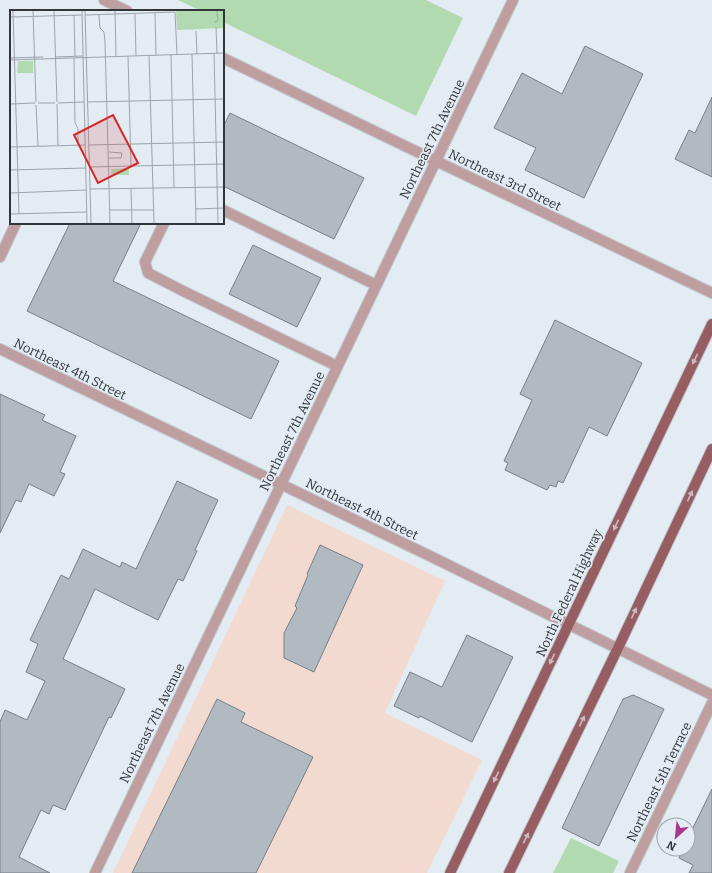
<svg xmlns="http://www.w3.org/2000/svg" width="712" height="873" viewBox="0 0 712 873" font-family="Bitter,serif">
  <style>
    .commercial { fill: #f3dad1 }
    .green { fill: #b2dab1 }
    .building { fill: #b2bac1; stroke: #787f86 }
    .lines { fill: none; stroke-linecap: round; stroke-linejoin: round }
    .minor-casing { stroke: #c0c7ce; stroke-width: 12 }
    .major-casing { stroke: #c0c7ce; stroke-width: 12 }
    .minor { stroke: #bf9ea0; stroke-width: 10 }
    .major { stroke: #965e63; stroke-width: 10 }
    .oneway { fill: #c8bac1 }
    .labels { text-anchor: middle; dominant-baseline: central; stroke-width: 3.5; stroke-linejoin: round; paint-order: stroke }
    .street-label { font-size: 13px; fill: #333639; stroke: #e3ebf3 }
    .inset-road { fill: none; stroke: #9da3a9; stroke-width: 1 }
    .view { fill: #d62828; fill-opacity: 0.15; stroke: #d62828; stroke-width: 2 }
    .inset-edge { fill: none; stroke: #333639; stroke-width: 2 }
  </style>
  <rect width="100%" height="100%" fill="#e3ebf3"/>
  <path class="commercial" d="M 287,505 L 445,581 L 385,713 L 482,760 L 427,873 L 113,873 Z"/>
  <path class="green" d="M 178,0 L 426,0 L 463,18 L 416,116 L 223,22 L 223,11 L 201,11 Z
    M 571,838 L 619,861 L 613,873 L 553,873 Z"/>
  <path class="building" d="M 585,46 L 643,74 L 584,198 L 525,170 L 536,148 L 494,128 L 522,73 L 562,94 Z
    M 712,97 L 712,177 L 675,159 L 689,130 L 695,133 Z
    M 230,113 L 364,178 L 334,239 L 223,186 L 223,127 Z
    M 70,223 L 141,223 L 113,281 L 279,361 L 251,419 L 27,311 Z
    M 253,245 L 321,278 L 297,327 L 229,294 Z
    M 555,320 L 642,363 L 607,436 L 589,427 L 563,483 L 558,481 L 556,487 L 550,485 L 547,490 L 505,470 L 508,463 L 504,461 L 532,400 L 520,394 Z
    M 0,394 L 45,415 L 42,420 L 76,436 L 60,472 L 65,474 L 54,496 L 29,484 L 21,502 L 16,500 L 0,533 Z
    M 177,481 L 218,500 L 195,550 L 197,551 L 183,581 L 178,579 L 158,620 L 95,589 L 63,659 L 125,689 L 111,718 L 109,717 L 65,810 L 53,805 L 49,814 L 41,810 L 19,857 L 50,873 L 0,873 L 0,722 L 5,710 L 27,720 L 45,681 L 26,672 L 38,644 L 30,640 L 61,575 L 69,579 L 83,549 L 120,567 L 122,562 L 136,569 Z
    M 320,545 L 363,565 L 314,672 L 284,658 L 284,633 L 297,608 L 295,606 L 308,575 L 307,574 Z
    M 467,635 L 513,657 L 472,742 L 420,716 L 419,718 L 394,706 L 410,672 L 442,687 Z
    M 633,695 L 664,709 L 599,846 L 562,828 L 623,699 Z
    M 217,699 L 245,713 L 241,722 L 313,757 L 256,873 L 132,873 Z
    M 712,789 L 712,873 L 689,873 L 693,865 L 679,858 L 683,849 L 688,849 L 688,838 Z"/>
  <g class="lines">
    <defs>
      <path id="minor" d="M 104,0 L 127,11
        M 223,58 L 436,161 L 712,293
        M 223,210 L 376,285
        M 164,223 L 145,262 L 148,273 L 183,291 L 337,366
        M 0,257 L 16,223
        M 0,349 L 430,556 L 712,695
        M 95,873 L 513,0
        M 630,873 L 712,703"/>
      <path id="major" d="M 450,873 L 712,324
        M 509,873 L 618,648 L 712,449"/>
    </defs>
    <use href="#minor" class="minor-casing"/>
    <use href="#major" class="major-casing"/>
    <use href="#minor" class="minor"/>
    <use href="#major" class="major"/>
  </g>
  <defs><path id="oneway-solid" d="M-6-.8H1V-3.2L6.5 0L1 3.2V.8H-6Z"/></defs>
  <g class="oneway">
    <use href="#oneway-solid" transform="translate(695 359) rotate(116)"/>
    <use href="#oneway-solid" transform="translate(690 496) rotate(-65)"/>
    <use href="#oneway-solid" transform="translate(616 525) rotate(115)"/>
    <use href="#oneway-solid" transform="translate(634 613) rotate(-65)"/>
    <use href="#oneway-solid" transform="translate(552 659) rotate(116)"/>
    <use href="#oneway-solid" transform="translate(582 721) rotate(-64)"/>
    <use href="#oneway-solid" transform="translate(496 777) rotate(116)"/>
    <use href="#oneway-solid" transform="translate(526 838) rotate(-64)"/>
  </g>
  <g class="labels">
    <g class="street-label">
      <text transform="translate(432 139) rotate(-64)">Northeast 7th Avenue</text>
      <text transform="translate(505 180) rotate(26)">Northeast 3rd Street</text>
      <text transform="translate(70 369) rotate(26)">Northeast 4th Street</text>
      <text transform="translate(292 431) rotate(-64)">Northeast 7th Avenue</text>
      <text transform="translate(362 509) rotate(26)">Northeast 4th Street</text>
      <text transform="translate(569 593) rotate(-65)">North Federal Highway</text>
      <text transform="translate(152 723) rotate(-64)">Northeast 7th Avenue</text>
      <text transform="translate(659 782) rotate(-64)">Northeast 5th Terrace</text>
    </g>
  </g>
  <g transform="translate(10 10)">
    <rect width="214" height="214" fill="#e3ebf3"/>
    <path d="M 115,1 L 214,1 L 214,18 L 167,20 L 166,1 ZM 8,51 L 23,51 L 23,63 L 7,63 ZM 119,158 L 119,165 L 101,165 L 101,159 Z" fill="#b2dab1"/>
    <path class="inset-road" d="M 3,1 L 9,204M 23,1 L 26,92M 44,1 L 47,92M 72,1 L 77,213M 75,1 L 81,213M 105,1 L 106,46M 125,3 L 126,46M 145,3 L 146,45M 64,5 L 65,46M 75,5 L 165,2 L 167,44M 89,5 L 90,18 L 94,22 L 95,32 L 100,213M 0,7 L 72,5M 205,12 L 208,11 L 207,1M 206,17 L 207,43M 186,21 L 187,44M 204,43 L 208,213M 182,44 L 186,213M 139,45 L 144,213M 161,45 L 164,178M 118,46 L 121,156M 46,47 L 73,46M 0,48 L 33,47M 64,48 L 65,112 L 68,119 L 68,135M 0,50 L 214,43M 77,92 L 214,89M 28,93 L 45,93M 48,93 L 74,92M 0,94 L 25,93M 47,94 L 48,135M 26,95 L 28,136M 79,135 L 214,132M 0,137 L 75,135M 99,142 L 112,143 L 111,148 L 99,148M 79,157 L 214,154M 0,160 L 76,158M 80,179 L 214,177M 121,179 L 122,213M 0,183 L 76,180M 186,199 L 214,198M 100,200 L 143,200M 0,204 L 77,202"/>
    <path class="view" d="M 103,105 L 128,153 L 88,173 L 64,125 Z"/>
    <rect width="214" height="214" class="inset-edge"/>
  </g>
  <g transform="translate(676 837) rotate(207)"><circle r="19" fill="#e3ebf3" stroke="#9da3a9"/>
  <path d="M0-3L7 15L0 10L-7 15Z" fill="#ab368e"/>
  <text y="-6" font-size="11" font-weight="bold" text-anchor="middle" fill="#333639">N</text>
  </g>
</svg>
